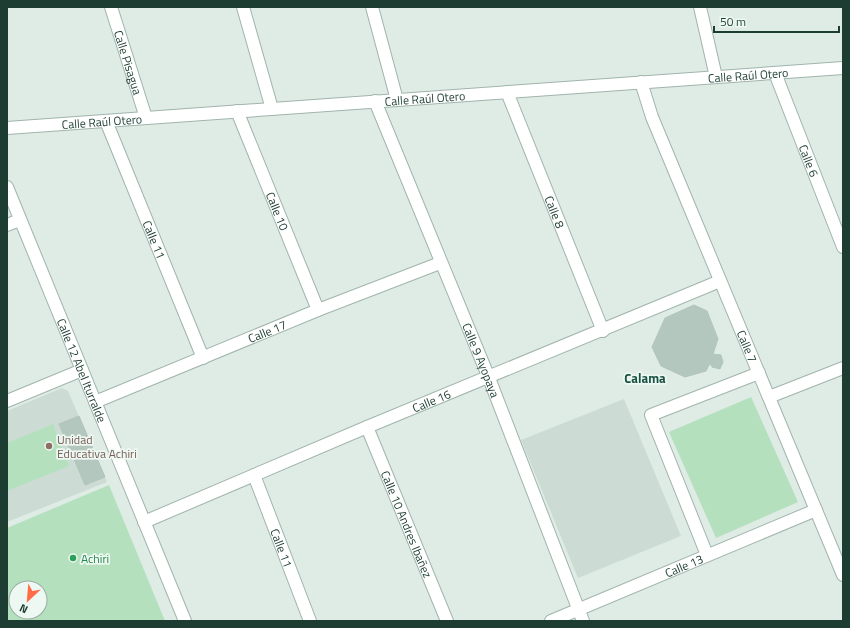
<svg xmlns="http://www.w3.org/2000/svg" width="850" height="628" viewBox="0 0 850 628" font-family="'Titillium Web',sans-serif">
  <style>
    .built { fill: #ccdcd4 }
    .green { fill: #b4e0be; fill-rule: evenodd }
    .building { fill: #b3c7be; stroke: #b0c6bc }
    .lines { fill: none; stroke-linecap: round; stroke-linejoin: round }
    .minor-casing { stroke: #a0b4ac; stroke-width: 14 }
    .minor { stroke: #fff; stroke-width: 12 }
    .education-dot { fill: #8d6e63; stroke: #eef8f3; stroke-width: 1.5 }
    .leisure-dot { fill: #2e9e5b; stroke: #eef8f3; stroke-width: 1.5 }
    .labels { text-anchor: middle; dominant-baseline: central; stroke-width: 3.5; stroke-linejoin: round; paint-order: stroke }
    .street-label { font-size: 12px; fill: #1d3d33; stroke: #eef8f3 }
    .education-label { font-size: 12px; fill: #785e54; stroke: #eef8f3; text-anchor: start }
    .leisure-label { font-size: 12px; fill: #27864d; stroke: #eef8f3; text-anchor: start }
    .neighbourhood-label { font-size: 13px; font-weight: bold; fill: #175141; stroke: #eef8f3 }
  </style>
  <rect width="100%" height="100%" fill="#deece5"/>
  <path class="built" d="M 62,388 L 68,391 L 107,482 L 7,522 L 7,411 Z
    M 624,399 L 681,536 L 578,578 L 521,440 Z"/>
  <path class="green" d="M 751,397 L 798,502 L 716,538 L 669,432 Z
    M 53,424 L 69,466 L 7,491 L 7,443 Z
    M 109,485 L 165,621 L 7,621 L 7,528 ZM 16,588 L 40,588 L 40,612 L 16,612 Z"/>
  <path class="building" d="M 694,305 L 707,311 L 718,339 L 713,354 L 721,355 L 723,362 L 720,369 L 712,367 L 710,363 L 706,371 L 685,377 L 661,366 L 652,347 L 665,318 Z
    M 79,416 L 105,477 L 85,485 L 59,424 Z"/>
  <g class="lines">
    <defs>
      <g id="minor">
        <path id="s1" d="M 111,7 L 146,118"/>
        <path d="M 243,7 L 272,109"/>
        <path d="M 372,7 L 397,100"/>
        <path d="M 700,7 L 716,77"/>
        <path id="s2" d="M 775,73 L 843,247"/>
        <path id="s3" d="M 641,82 L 652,117 L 843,575"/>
        <path id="s4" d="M 507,92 L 603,331"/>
        <path id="s5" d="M 375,101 L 489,378 L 583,621"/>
        <path id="s6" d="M 237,111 L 318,310"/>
        <path id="s7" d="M 106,121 L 203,358"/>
        <path id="s8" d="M 7,128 L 843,68"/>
        <path id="s9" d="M 7,187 L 185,621"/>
        <path d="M 7,225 L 20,220"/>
        <path d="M 769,397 L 843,368"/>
        <path d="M 7,401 L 82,370"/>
        <path id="s10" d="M 95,402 L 318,310 L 440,263"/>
        <path id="s11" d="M 367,427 L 447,621"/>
        <path id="s12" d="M 254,475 L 310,621"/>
        <path id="s13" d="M 144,522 L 367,427 L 720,281"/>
        <path d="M 707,555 L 651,415 L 759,373"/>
        <path id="s14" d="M 551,621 L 816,510"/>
      </g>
    </defs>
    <use href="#minor" class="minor-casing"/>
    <use href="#minor" class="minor"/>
  </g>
  <circle class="education-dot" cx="49" cy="446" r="4"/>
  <circle class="leisure-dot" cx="73" cy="558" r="4"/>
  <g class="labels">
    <g class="street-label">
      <text stroke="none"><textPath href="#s1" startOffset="58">Calle Pisagua</textPath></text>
      <text stroke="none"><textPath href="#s8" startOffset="743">Calle Raúl Otero</textPath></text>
      <text stroke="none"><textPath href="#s8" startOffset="419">Calle Raúl Otero</textPath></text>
      <text stroke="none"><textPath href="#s8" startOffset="95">Calle Raúl Otero</textPath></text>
      <text stroke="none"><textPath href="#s2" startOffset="94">Calle 6</textPath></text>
      <text stroke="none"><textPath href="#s6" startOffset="108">Calle 10</textPath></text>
      <text stroke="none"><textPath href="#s4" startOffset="129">Calle 8</textPath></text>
      <text stroke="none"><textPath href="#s7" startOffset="128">Calle 11</textPath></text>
      <text stroke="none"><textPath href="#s10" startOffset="186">Calle 17</textPath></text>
      <text stroke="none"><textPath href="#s3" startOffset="285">Calle 7</textPath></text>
      <text stroke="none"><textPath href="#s5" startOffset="280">Calle 9 Ayopaya</textPath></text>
      <text stroke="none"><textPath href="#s9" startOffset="198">Calle 12 Abel Iturralde</textPath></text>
      <text stroke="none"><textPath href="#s13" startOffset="312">Calle 16</textPath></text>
      <text stroke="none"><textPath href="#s11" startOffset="105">Calle 10 Andres Ibañez</textPath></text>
      <text stroke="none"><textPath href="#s12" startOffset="78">Calle 11</textPath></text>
      <text stroke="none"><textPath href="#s14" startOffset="144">Calle 13</textPath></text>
    </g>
    <g class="education-label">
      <text x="57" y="439">Unidad<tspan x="57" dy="14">Educativa Achiri</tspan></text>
    </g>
    <g class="leisure-label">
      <text x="81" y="558">Achiri</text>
    </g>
    <g class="neighbourhood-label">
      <text x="645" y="378">Calama</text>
    </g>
  </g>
  <rect width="850" height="628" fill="none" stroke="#1d3d33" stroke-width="16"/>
  <g transform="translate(28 600) rotate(206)"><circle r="19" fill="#eef8f3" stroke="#9aada6"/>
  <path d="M0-3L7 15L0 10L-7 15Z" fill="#ff6d48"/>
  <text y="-6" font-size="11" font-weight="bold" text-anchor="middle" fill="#1d3d33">N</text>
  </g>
  <path d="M714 26v6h125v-6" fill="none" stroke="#1d3d33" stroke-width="2"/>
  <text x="720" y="26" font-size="12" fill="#1d3d33" stroke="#eef8f3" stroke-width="3" paint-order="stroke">50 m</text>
</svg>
